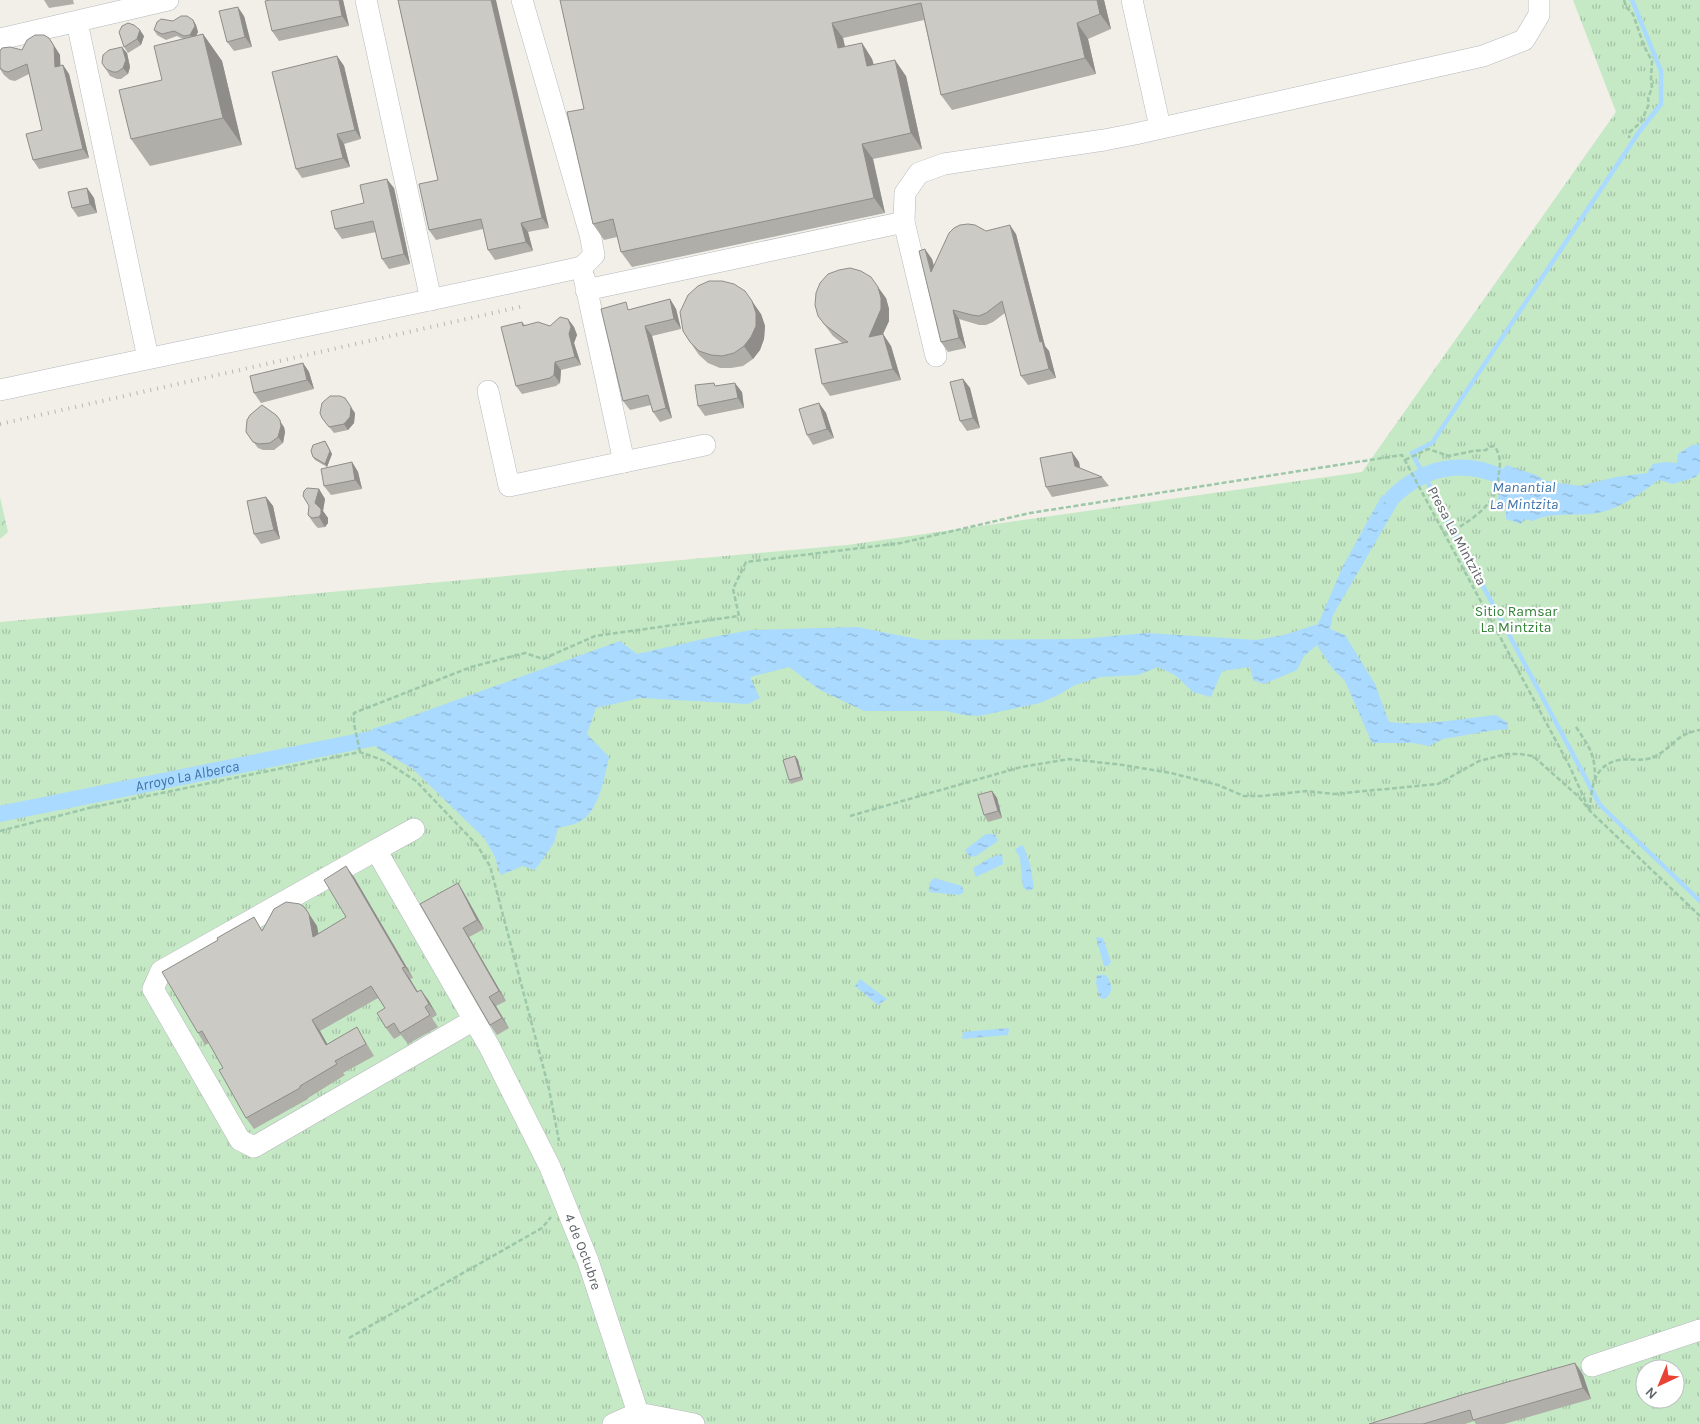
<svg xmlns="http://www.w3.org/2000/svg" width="1700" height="1424" viewBox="0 0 1700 1424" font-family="Karla,sans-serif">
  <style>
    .forest { fill: url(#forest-crowns) }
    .park { fill: url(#park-tufts); fill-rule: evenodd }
    .water { fill: url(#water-ripples) }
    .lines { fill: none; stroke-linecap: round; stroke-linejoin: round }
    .stream { stroke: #aadaff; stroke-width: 4.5 }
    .canal { stroke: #aadaff; stroke-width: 16 }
    .minor-casing { stroke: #b5b8bc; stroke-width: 22 }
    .path { stroke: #9cc7a9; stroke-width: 2.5; stroke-dasharray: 5 2.5; stroke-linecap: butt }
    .minor { stroke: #fff; stroke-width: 21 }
    .rail { stroke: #b6b7b8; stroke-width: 4; stroke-dasharray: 1 6; stroke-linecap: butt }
    .wall { fill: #afaea9 }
    .shaded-wall { fill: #8f8d8a }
    .building { fill: #cccac5; stroke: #8f8d8a }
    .labels { text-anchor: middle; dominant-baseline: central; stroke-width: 4.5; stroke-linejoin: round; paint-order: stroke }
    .street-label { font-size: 14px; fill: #5f6368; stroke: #fff }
    .park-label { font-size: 14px; fill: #348238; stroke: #fff }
    .water-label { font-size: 15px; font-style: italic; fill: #4174aa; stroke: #fff }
  </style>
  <defs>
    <pattern id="forest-crowns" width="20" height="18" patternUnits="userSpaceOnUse" patternTransform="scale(1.25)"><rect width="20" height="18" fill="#c5e8c5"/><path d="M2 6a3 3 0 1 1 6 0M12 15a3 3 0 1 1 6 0" fill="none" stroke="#a3c0a4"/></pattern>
    <pattern id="park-tufts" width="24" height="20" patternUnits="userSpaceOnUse" patternTransform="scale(1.25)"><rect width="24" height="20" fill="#c5e8c5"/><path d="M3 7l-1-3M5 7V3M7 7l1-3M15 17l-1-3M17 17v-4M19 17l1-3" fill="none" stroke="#a3c0a4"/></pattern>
    <pattern id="water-ripples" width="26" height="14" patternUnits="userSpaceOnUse" patternTransform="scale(1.25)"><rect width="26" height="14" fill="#aadaff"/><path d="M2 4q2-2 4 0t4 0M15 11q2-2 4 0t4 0" fill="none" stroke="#8eb4d2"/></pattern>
  </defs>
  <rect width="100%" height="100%" fill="#f1efe8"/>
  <path class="forest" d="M 0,497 L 8,532 L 0,539 Z"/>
  <path class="park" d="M 1573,0 L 1700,0 L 1700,1424 L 0,1424 L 0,622 L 847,545 L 1362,472 L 1616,112 ZM 1645,1369 L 1675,1369 L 1675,1399 L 1645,1399 Z"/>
  <path class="water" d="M 1700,444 L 1700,472 L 1696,477 L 1673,484 L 1659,480 C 1642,492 1623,507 1602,512 C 1579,518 1554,510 1533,521 L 1524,519 L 1521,524 L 1506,519 L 1506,510 L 1498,501 L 1500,476 L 1506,465 L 1536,475 L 1546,481 L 1580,486 L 1616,477 L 1647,473 L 1653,464 L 1665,462 L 1677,463 L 1678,454 L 1692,445 Z
    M 1382,495 L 1400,500 L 1333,615 L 1330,629 L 1345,635 L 1375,684 L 1389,722 C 1424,726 1461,719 1496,715 L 1508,723 L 1508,729 L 1489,731 L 1443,739 L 1429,746 L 1413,743 L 1372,743 L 1345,681 L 1332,668 L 1317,645 L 1304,656 L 1297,670 L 1264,684 L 1253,680 L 1250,667 L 1222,671 L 1211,697 L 1193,692 L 1175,675 L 1158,667 L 1138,675 L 1101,677 L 1075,685 L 1060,694 L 1040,703 L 979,716 L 964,715 L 946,711 L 864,711 L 820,690 L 789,667 L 750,677 L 760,698 L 748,704 L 640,698 L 596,708 L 587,734 L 609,757 C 605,775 599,811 581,821 C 575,825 565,826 558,828 L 554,843 L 535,870 L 523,866 L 501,875 L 494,855 L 484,838 L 413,769 L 377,748 L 372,729 L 398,721 L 620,641 L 637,654 L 708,638 L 751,630 L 857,627 L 922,640 L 1081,639 L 1147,633 L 1256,640 L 1284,635 L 1318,624 L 1343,566 Z
    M 986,834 L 995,834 L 998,841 L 976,856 L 970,857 L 965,850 Z
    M 1023,845 L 1030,864 L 1034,888 L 1028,891 L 1023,887 L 1020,858 L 1015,849 Z
    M 1002,854 L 1003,864 L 976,877 L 973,868 L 990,858 Z
    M 934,878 L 962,886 L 964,892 L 959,895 L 929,892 L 929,884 Z
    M 1096,937 L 1103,938 L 1111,962 L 1108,966 L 1104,966 Z
    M 1097,975 L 1106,975 C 1112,984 1114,992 1105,999 L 1100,998 L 1096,983 Z
    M 860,979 L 887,999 L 878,1005 L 855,986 Z
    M 1009,1028 L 1008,1035 L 962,1039 L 963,1032 Z"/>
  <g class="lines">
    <path class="stream" d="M 1632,0 L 1661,71 L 1661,104 L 1639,132 L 1432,443 L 1412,453 L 1600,805 L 1700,901"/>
    <g class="canal">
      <path d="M 1392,498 C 1422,468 1460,459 1500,476"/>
      <path id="s1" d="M 0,814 L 375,738"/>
    </g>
    <defs>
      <g id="minor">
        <path d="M 366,0 L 431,300"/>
        <path d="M 1132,0 L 1160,127"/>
        <path d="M 77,22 L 148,358"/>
        <path d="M 0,39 L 168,0"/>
        <path d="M 584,277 L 624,462"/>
        <path d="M 586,290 L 904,222"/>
        <path d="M 936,356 L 904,222 L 905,193 L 919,173 L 944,164 L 1104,140 L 1135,134 L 1483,56 L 1524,40 L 1539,15 L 1539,0"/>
        <path d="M 0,390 C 194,348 389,310 582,267 L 594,255 L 590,234 L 522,0"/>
        <path d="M 488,391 L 509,486 L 705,445"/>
        <path id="s2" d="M 414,829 L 376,850 L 489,1046 L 550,1167 L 588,1261 L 638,1413"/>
        <path d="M 376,850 L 161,971 L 153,989 L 240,1140 L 254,1147 L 474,1020"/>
        <path d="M 1592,1366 L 1700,1330"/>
        <path d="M 638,1413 L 694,1424"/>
        <path d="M 613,1424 L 638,1413"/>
      </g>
    </defs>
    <use href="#minor" class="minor-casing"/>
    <path class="path" d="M 1624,0 L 1626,7 L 1633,14 L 1644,46 L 1652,61 L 1651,79 L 1652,88 L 1648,98 L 1649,104 L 1641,122 L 1630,132 L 1629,138
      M 1405,460 L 1428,449 L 1449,456 L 1473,451 L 1486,450 L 1489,447 L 1494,446 C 1500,453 1501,463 1499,472 C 1498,479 1498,489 1494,495 C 1485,512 1461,527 1445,535
      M 1576,727 C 1589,747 1595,753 1595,778
      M 360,752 L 354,724 L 354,713 L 471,667 L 525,653 L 543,659 L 595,636 L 739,616 L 733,589 L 746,562 L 901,543 L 1030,513 L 1402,455 L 1569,765 L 1590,811
      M 1590,810 C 1591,789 1593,765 1619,760 C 1630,758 1643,762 1654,757 C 1674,747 1675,734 1700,730
      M 850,816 L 1021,767 L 1069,759 L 1123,765 L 1171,773 L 1218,785 L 1244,796 L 1262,796 L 1306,791 L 1334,794 L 1438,784 L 1479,761 L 1507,754 L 1520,754 L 1533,756 L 1579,797 L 1590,811 L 1700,916
      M 0,831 L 89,808 L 360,752 L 385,761 L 416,781 L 477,845 L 490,866 L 549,1089 L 559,1141
      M 349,1338 L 542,1228 L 551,1217"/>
    <use href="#minor" class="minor"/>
    <path class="rail" d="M 0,424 L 524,306"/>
  </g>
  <path class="wall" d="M 44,0 L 73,0 L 74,4 L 49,8 Z
    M 270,0 L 343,0 L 349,26 L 279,41 L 272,31 Z
    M 398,0 L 549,228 L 528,232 L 533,251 L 495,260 L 488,250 L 483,229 L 436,240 L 429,230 L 438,180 Z
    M 560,0 L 1104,0 L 1111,29 L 1088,39 L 1096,74 L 952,110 L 941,95 L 924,20 L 843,38 L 845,47 L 862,43 L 872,59 L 874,65 L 906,76 L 922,149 L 873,159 L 885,213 L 632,267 L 621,252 L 617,237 L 604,240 L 593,224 L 584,109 Z
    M 244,16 L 252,47 L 234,51 L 227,42 Z
    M 193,20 L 196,25 L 198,32 L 196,36 L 203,34 L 222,61 L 242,145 L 150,166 L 131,139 L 183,39 L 177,36 L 166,40 L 157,35 L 154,30 L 173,21 Z
    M 122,26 L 144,36 L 141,45 L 128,53 L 124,47 Z
    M 55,47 L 60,55 L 60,66 L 63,65 L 69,74 L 89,158 L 39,169 L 33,160 L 42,130 L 29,74 L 15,81 L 10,80 L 4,75 L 0,69 L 0,51 L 22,50 Z
    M 127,53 L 130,67 L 128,74 L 121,79 L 117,79 L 110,76 L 106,69 Z
    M 337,56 L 344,66 L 361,139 L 344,144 L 350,167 L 302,178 L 296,169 Z
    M 87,188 L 94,198 L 97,213 L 78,217 L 72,208 Z
    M 394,188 L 410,264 L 389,269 L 382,259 L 376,232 L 342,239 L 335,229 L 364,203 Z
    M 986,231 L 1016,234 L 1045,346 L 1049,351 L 1056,378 L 1028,385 L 1021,376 L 1005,313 L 993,322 L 986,325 L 979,325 L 959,319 L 966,348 L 948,352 L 941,342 L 932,259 L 934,266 Z
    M 886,298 L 889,309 L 889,321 L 883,334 L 891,346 L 901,380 L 830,396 L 822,384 L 842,343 L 833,336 L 818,316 Z
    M 670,299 L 676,309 L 681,329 L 652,336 L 672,418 L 660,422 L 653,412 L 651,405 L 630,410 L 623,401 L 631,309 Z
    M 761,314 L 765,326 L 764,339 L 760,350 L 753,359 L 743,366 L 731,368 L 720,368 L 708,363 L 699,355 L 690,342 Z
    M 568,319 L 574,327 L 577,335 L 574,343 L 581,365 L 561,370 L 560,383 L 556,386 L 522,394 L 516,386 L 522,322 L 525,325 L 550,326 Z
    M 303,363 L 309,372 L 314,389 L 261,403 L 254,393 Z
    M 963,379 L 970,388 L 980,428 L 967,431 L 960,421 Z
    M 716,386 L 742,392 L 744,408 L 705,416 L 698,406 Z
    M 819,403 L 826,413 L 834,438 L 813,445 L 807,435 Z
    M 355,413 L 354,423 L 348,430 L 334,433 L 322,418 Z
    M 284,427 L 285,432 L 283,443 L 274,450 L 263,450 L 258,448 L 246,432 Z
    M 327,444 L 332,454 L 327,467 L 315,460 L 313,457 Z
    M 352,462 L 358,472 L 362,489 L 331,495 L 324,486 Z
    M 1079,462 L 1080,468 L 1102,477 L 1109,486 L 1052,497 L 1046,487 Z
    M 319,489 L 325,499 L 323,511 L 328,518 L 328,523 L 325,527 L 318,528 L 315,525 L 308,515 Z
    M 266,497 L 273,506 L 280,539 L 261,544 L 254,534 Z
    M 795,756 L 798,760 L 803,780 L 791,784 L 789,780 Z
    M 992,791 L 997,798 L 1002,818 L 988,822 L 984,815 Z
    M 354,877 L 413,978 L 410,979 L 418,992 L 421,990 L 437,1015 L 432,1018 L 438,1027 L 408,1044 L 401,1035 L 394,1039 L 386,1028 L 385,1008 L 378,998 L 320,1031 L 327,1044 L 364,1039 L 374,1056 L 343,1073 L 345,1075 L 308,1098 L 308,1099 L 254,1129 L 246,1118 L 223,1068 L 209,1043 L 205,1045 L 198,1033 L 218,940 L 262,930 L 305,908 L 317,926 L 318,934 L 346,917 Z
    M 458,883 L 464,893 L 484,929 L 469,937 L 506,1001 L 496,1006 L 509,1028 L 497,1035 L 490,1025 L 420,904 Z
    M 1575,1363 L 1583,1375 L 1591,1399 L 1504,1424 L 1476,1424 L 1474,1421 L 1465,1424 L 1369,1424 Z"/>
  <path class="shaded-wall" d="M 339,0 L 343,0 L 349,26 L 342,16 Z
    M 491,0 L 496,0 L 549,228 L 542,218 Z
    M 1097,0 L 1104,0 L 1111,29 L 1100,14 Z
    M 238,7 L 244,16 L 252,47 L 245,37 Z
    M 193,20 L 196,25 L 198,32 L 194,40 L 190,35 Z
    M 832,23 L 843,38 L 849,64 L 838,48 Z
    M 1077,23 L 1088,39 L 1096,74 L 1085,58 Z
    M 140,30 L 144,36 L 141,45 L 137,39 Z
    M 203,34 L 222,61 L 242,145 L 223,118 Z
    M 49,38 L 60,55 L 61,76 L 55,67 Z
    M 862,43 L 872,59 L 878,82 L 867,66 Z
    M 122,47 L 127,53 L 130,67 L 128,74 L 123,68 Z
    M 337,56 L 344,66 L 361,139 L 355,130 Z
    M 895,60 L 906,76 L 922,149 L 911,133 Z
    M 63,65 L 69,74 L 89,158 L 83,149 Z
    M 337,134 L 344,144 L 350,167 L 343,158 Z
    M 862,144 L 873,159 L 885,213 L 874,198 Z
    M 387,179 L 394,188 L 410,264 L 404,254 Z
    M 87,188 L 94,198 L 97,213 L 90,204 Z
    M 521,223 L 528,232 L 533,251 L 526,242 Z
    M 1010,225 L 1016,234 L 1045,346 L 1049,351 L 1056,378 L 1049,369 L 1040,342 Z
    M 925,249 L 932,259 L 938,282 L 931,272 Z
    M 878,287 L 886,298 L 889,309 L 889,321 L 883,334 L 891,346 L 901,380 L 869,337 Z
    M 670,299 L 676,309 L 681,329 L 674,319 Z
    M 752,301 L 761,314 L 765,326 L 764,339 L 760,350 L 753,359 L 744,346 Z
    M 953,310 L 959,319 L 966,348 L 959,338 Z
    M 568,319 L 574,327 L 577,335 L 574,343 L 581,365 L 575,357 L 569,334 Z
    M 645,326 L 652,336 L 672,418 L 666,408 Z
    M 555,362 L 561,370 L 560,383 L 554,375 Z
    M 303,363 L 309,372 L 314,389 L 307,380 Z
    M 963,379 L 970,388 L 980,428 L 973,418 Z
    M 735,383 L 742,392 L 744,408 L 738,398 Z
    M 345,398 L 355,413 L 354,423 L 348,430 L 344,424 Z
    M 819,403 L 826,413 L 834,438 L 827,429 Z
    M 276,415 L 284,427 L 285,432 L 283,443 L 278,437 Z
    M 325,441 L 332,454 L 327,467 L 325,464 Z
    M 1072,452 L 1079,462 L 1081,476 L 1075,466 Z
    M 352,462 L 358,472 L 362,489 L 355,480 Z
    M 319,489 L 325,499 L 323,511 L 328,518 L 328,523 L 325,527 L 319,517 L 315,503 Z
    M 266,497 L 273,506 L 280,539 L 274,530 Z
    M 795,756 L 798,760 L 803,780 L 801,777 Z
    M 992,791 L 997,798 L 1002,818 L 998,811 Z
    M 346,866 L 354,877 L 413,978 L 405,967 Z
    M 458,883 L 464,893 L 484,929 L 477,920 Z
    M 305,908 L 317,926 L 321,948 L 313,937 Z
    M 463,928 L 469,937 L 506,1001 L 499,991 Z
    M 402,968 L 410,979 L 425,1004 L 417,992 Z
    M 421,990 L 429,1001 L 437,1015 L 429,1004 Z
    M 489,997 L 496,1006 L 509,1028 L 502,1018 Z
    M 312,1020 L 320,1031 L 334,1056 L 326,1045 Z
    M 1576,1364 L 1583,1375 L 1591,1399 L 1583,1388 Z"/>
  <path class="building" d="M 270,0 L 339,0 L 342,16 L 272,31 L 265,1 Z
    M 398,0 L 491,0 L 542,218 L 521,223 L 526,242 L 488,250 L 481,219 L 429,230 L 419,184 L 438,180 Z
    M 560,0 L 1097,0 L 1100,14 L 1077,23 L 1085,58 L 941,95 L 921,3 L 832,23 L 838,48 L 862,43 L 867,66 L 895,60 L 911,133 L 862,144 L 874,198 L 621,252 L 613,219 L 593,224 L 567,112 L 584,109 Z
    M 238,7 L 245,37 L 227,42 L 219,11 Z
    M 181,16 L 187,16 L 193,20 L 195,26 L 190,35 L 184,36 L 174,31 L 162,34 L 154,30 L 157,22 L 161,19 L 173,21 Z
    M 128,23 L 134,25 L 140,30 L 137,39 L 124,47 L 119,32 L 122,26 Z
    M 203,34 L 223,118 L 131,139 L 119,90 L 162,80 L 154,46 Z
    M 35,35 L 44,35 L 49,38 L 54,46 L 55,67 L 63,65 L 83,149 L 33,160 L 26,134 L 42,130 L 27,64 L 8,72 L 4,71 L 0,68 L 0,51 L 2,48 L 10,47 L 22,50 L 27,40 Z
    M 122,47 L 126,60 L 123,68 L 117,72 L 113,72 L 106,69 L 102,63 L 103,55 L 109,50 Z
    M 337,56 L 355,130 L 337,134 L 343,158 L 296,169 L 272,72 Z
    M 387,179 L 404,254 L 382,259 L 373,221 L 335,229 L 331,211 L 364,203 L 360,185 Z
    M 87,188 L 90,204 L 72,208 L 68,192 Z
    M 968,224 L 975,225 L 986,231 L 1010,225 L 1040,342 L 1042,341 L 1049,369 L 1021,376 L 1002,301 L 986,313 L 979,316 L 972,315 L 953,310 L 959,338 L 941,342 L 919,251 L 925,249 L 931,272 L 949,233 L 954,228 L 960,225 Z
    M 850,268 L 861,271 L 871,277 L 878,287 L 881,298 L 881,309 L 869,337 L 883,334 L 893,369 L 822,384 L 815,349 L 848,342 L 825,325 L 818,316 L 815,305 L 816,293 L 820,283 L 828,274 L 839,270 Z
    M 709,281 L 722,281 L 734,284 L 745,291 L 752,301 L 756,313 L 756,326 L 751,337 L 744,346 L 734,353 L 722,356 L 711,355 L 699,351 L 690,342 L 683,331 L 680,312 L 688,295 L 698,286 Z
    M 670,299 L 674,319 L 645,326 L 666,408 L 653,412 L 648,395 L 623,401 L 601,309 L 626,302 L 628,310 Z
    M 560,317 L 568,319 L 571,327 L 569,334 L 575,357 L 555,362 L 554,375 L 550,378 L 516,386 L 501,327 L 522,322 L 523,326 L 538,322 L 550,326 Z
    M 303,363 L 307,380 L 254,393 L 250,376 Z
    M 963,379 L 973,418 L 960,421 L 950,382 Z
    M 714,383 L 715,386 L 735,383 L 738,398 L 698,406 L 695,385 Z
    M 330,396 L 340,396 L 345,398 L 351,407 L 350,417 L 344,424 L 329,427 L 322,418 L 320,413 L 322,403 Z
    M 819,403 L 827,429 L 807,435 L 799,409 Z
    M 262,405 L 276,415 L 280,420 L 281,426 L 278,437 L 270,443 L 259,444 L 253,442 L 246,432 L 247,420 L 250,415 Z
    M 325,441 L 330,451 L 325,464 L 313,457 L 311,451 L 313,445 Z
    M 1072,452 L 1075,466 L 1102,477 L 1046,487 L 1040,458 Z
    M 352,462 L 355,480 L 324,486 L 321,469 Z
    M 307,488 L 319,489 L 315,503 L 321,509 L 321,514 L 319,517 L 312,518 L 308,515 L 309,506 L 303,496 L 304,491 Z
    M 266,497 L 274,530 L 254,534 L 247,501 Z
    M 795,756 L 801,777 L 789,780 L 783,760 Z
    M 992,791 L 998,811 L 984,815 L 978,795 Z
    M 346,866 L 405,967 L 402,968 L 417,992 L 421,990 L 429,1004 L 425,1007 L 430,1015 L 400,1033 L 394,1023 L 386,1028 L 377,1013 L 385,1008 L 371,986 L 312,1020 L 326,1045 L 357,1027 L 366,1044 L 335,1061 L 337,1064 L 300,1086 L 300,1088 L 246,1118 L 219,1070 L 223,1068 L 202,1031 L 198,1033 L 162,972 L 218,940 L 217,938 L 254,917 L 262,931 L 274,909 L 286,902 L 300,904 L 305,908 L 309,914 L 313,937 L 346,917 L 324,880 Z
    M 458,883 L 477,920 L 463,928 L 499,991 L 489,997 L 502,1018 L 490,1025 L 420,904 Z
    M 1575,1363 L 1583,1388 L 1473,1420 L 1470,1410 L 1423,1424 L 1369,1424 L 1465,1394 Z"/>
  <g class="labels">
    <g class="street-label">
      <text transform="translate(1457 536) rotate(62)">Presa La Mintzita</text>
      <text stroke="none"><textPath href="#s2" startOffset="496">4 de Octubre</textPath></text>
    </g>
    <g class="park-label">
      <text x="1516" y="611">Sitio Ramsar<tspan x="1516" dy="16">La Mintzita</tspan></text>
    </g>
    <g class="water-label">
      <text x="1524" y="487">Manantial<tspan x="1524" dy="17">La Mintzita</tspan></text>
      <text stroke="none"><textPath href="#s1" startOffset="191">Arroyo La Alberca</textPath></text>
    </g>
  </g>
  <g transform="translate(1660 1384) rotate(224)"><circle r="24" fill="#ffffff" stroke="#bfc1c3"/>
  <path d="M0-4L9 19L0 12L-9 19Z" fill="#ea4335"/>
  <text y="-8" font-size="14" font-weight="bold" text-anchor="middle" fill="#5f6368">N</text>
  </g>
</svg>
